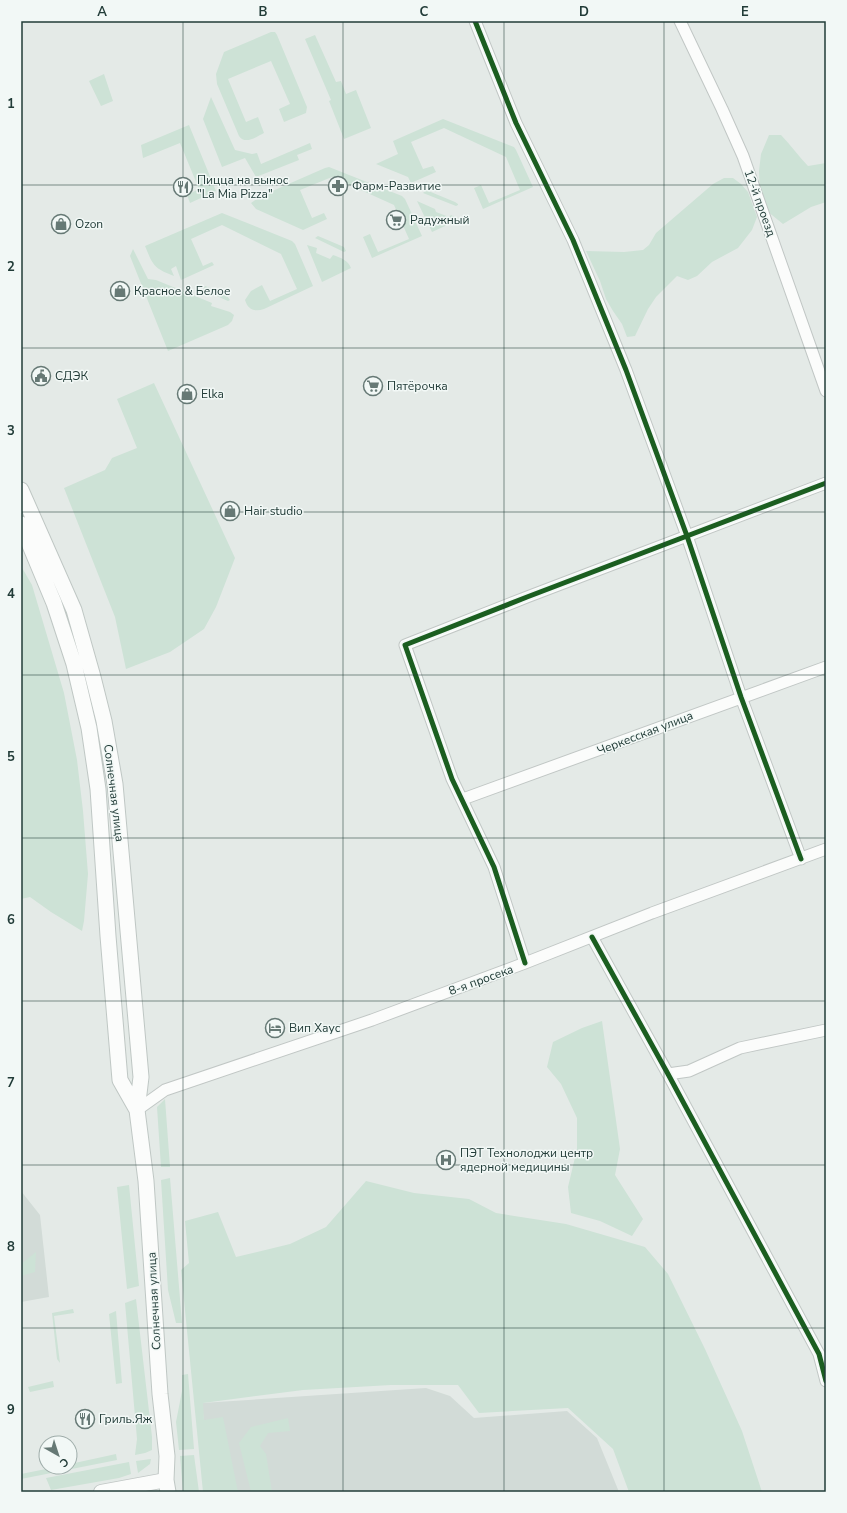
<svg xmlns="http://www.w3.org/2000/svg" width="847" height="1513" viewBox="0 0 847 1513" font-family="'Nunito Sans',sans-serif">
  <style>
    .built { fill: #d2dbd7 }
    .green { fill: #cde2d6 }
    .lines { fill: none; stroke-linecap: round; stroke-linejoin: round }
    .minor-casing { stroke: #c1c7c5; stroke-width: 13 }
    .tertiary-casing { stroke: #c1c7c5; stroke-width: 16 }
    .secondary-casing { stroke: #bfc7c4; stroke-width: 17 }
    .minor { stroke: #fbfcfb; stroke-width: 11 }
    .tertiary { stroke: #fbfcfb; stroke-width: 14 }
    .secondary { stroke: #fbfcfb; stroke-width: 15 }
    .cycleway-casing { stroke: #f2f8f6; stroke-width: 8 }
    .cycleway { stroke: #1b5e20; stroke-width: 5 }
    .grid { fill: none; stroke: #223c38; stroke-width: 1; stroke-opacity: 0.55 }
    .labels { text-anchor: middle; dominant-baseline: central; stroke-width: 3; stroke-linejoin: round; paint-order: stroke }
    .poi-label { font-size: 12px; fill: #223c38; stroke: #f2f8f6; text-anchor: start }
    .street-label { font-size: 12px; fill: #223c38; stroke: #f2f8f6 }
    .neatline { fill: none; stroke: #223c38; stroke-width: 1.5 }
    .grid-label { font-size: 13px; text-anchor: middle; font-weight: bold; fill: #223c38 }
  </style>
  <rect width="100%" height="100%" fill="#e4eae7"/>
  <path class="built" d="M 21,1191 L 40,1215 L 49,1297 L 21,1302 Z
    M 426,1388 L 450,1396 L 474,1418 L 567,1411 L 597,1438 L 619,1492 L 211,1492 L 202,1403 Z"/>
  <path class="green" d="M 271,32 L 275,32 L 277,35 L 307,107 L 306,113 L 284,122 L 279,109 L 290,104 L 271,61 L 228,79 L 246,122 L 258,117 L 264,133 C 256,137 245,145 239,136 L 217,84 L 216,74 L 224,52 Z
    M 315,35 L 336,82 L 341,81 L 346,94 L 356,90 L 371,128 L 344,139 L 329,101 L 331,100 L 305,39 Z
    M 104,74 L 113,101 L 101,106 L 89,81 Z
    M 211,97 L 235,150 L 252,154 L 257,153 L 261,164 L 310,143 L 312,149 L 297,155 L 299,160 L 256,177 L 245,158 L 222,167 L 203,119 Z
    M 443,119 L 514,147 L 516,150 L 533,187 L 483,209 L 474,188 L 481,185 L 489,203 L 520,190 L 506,157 L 444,128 L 411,142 L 423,169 L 433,166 L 436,172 L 411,183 L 408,177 L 376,164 L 398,154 L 393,141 Z
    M 189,125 L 216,191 L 190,203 L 187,195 L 199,189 L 180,143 L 143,158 L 141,145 Z
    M 769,135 L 781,135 C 791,145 798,156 808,166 L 826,163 L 826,202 L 811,207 L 783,224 L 767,211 L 760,193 L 759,171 L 761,154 Z
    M 329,167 L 402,196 L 405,199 L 422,236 L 372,258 L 363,237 L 370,234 L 378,252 L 409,239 L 394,205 L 332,177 L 300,190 L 312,218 L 324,213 L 327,219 L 303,230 L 256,209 L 251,203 L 261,196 L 325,168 Z
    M 724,178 L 733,178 L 741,184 L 748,192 L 757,217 L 752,230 L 738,248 L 712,262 L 697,276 L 688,280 L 677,276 L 656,297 L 648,309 L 635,336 L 627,337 L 622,324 L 613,311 L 606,299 L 600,281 L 586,251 L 624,252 L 643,250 L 649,245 L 656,233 L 713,184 Z
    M 426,190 L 455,202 L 458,204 L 458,205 L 456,206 L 423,193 Z
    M 417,201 L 435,209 L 436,212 L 449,217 L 451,215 L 457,218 L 456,221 L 432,232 Z
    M 222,213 L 292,241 L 295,244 L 313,286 L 264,309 C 255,312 248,310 245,300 L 251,291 L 262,285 L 270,301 L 297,289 L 281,254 L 222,225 L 191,239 L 203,266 L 212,262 L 214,265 L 181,280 L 176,266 L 171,269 L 174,276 C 153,268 153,265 145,246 Z
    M 318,236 L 344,247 L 346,251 L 344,252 L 315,238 Z
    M 307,245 L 317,248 L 316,253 L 330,259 L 333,255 C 341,258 348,260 351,268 L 322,282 Z
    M 133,249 L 148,279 L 156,280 L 212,303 L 211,306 L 230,312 L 234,315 L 232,321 L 228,325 L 168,351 L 130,256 Z
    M 205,286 L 227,296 L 230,300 L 228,301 L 203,290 Z
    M 154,383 L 235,558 L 216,607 L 204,629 L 170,652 L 126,669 L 115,617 L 64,488 L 105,470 L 112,458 L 137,448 L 117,399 Z
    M 21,566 L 32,585 L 64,693 L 77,760 L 83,811 L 88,874 L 84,921 L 82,931 L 51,912 L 30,897 L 21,899 Z
    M 602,1021 L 620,1149 L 615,1175 L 643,1219 L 632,1236 L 600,1221 L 571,1213 L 568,1187 L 577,1149 L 577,1118 L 561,1084 L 547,1067 L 553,1042 L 582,1028 Z
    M 165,1099 L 170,1167 L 161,1167 L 157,1107 Z
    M 170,1178 L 182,1323 L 176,1323 L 168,1290 L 161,1180 Z
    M 366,1181 L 414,1193 L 469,1199 L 496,1213 L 566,1224 L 645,1247 L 668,1274 L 705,1349 L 742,1431 L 762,1492 L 629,1492 L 613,1449 L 568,1408 L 479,1413 L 458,1385 L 391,1385 L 303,1390 L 203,1403 L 204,1420 L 223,1417 L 238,1492 L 203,1492 L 181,1270 L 189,1263 L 185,1221 L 218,1212 L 236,1257 L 290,1244 L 326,1227 Z
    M 129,1185 L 139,1286 L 127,1289 L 117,1187 Z
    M 36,1252 L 35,1272 L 21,1276 L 21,1264 Z
    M 136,1299 L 152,1437 L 152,1450 L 145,1453 L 135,1455 L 137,1439 L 125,1303 Z
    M 73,1309 L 74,1313 L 54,1316 L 60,1363 L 57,1359 L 52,1313 Z
    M 116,1311 L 122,1383 L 116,1384 L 109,1314 Z
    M 188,1374 L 194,1449 L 179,1450 L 176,1422 L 182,1391 L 182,1375 Z
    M 53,1381 L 54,1387 L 30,1392 L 28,1387 Z
    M 288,1418 L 290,1431 L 268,1433 L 260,1446 L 266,1454 L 272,1492 L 251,1492 L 239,1443 L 251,1427 Z
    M 116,1454 L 117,1460 L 21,1479 L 21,1474 L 56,1467 L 70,1467 L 70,1464 Z
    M 194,1455 L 199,1492 L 183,1492 L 180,1456 Z
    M 151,1459 L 150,1464 L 138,1473 L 136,1461 Z
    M 129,1462 L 131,1474 L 119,1478 L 51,1490 L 46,1478 Z"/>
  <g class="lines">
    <defs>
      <path id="minor" d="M 475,21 L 516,123 L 573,240 L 626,370 L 687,536 L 741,697 L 801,859
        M 680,21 L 722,109 L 743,156 L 826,391
        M 463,799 L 826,667
        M 592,937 L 668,1074 L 819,1354 L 826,1381
        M 525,963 L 494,867 L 452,779 L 405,645 L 527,597 L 826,483
        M 668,1074 L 689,1071 L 740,1048 L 826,1030
        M 137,1110 L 165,1090 L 372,1020 L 525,963 L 652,913 L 826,849"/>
      <path id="tertiary" d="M 101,1492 L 166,1480"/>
      <path id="secondary" d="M 21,490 L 74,610 L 93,677 L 104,721 L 115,784 L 141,1077 L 137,1110 L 146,1181 L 160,1394 L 167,1456 L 166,1480 L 168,1492
        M 21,524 L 54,603 L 74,664 L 89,728 L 98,789 L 108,936 L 120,1080 L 137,1110"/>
    </defs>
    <use href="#minor" class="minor-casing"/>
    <use href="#tertiary" class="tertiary-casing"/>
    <use href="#secondary" class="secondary-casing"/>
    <use href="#minor" class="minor"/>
    <use href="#tertiary" class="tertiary"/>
    <use href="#secondary" class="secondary"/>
    <defs>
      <path id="cycleway" d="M 475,21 L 516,123 L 573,240 L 626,370 L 687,536 L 741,697 L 801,859
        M 592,937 L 668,1074 L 819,1354 L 826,1381
        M 525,963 L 494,867 L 452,779 L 405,645 L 527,597 L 826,483"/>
    </defs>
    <use href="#cycleway" class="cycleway-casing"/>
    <use href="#cycleway" class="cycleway"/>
  </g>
  <path class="grid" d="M 183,21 L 183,1492M 343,21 L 343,1492M 504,21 L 504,1492M 664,21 L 664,1492M 21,185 L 826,185M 21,348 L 826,348M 21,512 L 826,512M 21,675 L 826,675M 21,838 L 826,838M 21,1001 L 826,1001M 21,1165 L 826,1165M 21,1328 L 826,1328"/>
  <defs>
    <symbol id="pharmacy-ring" viewBox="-11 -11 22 22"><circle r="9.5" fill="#f2f8f6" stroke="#667975" stroke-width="1.5"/><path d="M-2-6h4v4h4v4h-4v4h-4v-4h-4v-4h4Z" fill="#667975"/></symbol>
    <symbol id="restaurant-ring" viewBox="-11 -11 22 22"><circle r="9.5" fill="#f2f8f6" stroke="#667975" stroke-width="1.5"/><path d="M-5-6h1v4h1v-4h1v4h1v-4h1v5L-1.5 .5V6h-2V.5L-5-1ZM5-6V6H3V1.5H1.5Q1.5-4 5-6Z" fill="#667975"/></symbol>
    <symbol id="supermarket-ring" viewBox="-11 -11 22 22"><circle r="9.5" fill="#f2f8f6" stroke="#667975" stroke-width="1.5"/><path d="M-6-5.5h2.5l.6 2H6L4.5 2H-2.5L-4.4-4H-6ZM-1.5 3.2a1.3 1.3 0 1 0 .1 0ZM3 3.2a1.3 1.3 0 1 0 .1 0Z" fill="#667975"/></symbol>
    <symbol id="shop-ring" viewBox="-11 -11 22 22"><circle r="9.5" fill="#f2f8f6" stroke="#667975" stroke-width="1.5"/><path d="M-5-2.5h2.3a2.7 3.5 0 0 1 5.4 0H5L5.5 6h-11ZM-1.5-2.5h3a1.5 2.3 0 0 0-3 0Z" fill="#667975"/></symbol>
    <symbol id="civic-ring" viewBox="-11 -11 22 22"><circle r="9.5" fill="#f2f8f6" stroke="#667975" stroke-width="1.5"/><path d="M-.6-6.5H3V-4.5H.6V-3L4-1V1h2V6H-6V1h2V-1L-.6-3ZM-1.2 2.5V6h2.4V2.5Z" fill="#667975"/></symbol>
    <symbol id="hotel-ring" viewBox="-11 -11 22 22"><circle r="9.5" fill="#f2f8f6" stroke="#667975" stroke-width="1.5"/><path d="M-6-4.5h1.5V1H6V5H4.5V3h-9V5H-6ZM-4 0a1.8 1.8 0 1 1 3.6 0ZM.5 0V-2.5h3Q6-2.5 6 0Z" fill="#667975"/></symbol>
    <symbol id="hospital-ring" viewBox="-11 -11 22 22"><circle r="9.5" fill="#f2f8f6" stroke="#667975" stroke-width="1.5"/><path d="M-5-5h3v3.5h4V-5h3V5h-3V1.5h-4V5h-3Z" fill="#667975"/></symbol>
  </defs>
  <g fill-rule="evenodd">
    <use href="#pharmacy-ring" x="327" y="175" width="22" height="22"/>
    <use href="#restaurant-ring" x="172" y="176" width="22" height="22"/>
    <use href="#supermarket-ring" x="385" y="209" width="22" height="22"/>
    <use href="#shop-ring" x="50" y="213" width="22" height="22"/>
    <use href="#shop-ring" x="109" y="280" width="22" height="22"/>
    <use href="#civic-ring" x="30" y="365" width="22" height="22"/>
    <use href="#supermarket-ring" x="362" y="375" width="22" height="22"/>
    <use href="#shop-ring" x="176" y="383" width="22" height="22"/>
    <use href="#shop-ring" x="219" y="500" width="22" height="22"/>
    <use href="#hotel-ring" x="264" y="1017" width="22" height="22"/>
    <use href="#hospital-ring" x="435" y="1149" width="22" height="22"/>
    <use href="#restaurant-ring" x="74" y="1408" width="22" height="22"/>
  </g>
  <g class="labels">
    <g class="poi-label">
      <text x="197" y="180">Пицца на вынос<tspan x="197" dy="14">"La Mia Pizza"</tspan></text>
      <text x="352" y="186">Фарм-Развитие</text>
      <text x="410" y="220">Радужный</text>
      <text x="75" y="224">Ozon</text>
      <text x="134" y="291">Красное &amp; Белое</text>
      <text x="55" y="376">СДЭК</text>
      <text x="387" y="386">Пятёрочка</text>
      <text x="201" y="394">Elka</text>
      <text x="244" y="511">Hair studio</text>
      <text x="289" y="1028">Вип Хаус</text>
      <text x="460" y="1153">ПЭТ Технолоджи центр<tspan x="460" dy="14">ядерной медицины</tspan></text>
      <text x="99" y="1419">Гриль.Яж</text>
    </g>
    <g class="street-label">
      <text transform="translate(760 203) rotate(70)">12-й проезд</text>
      <text transform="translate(645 733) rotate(-21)">Черкесская улица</text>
      <text transform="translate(114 793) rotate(83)">Солнечная улица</text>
      <text transform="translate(481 980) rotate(-20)">8-я просека</text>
      <text transform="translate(154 1301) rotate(-93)">Солнечная улица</text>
    </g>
  </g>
  <rect width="847" height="1513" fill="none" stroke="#f2f8f6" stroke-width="44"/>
  <g transform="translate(58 1455) rotate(141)"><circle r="19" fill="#f2f8f6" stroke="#9fadaa"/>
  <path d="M0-3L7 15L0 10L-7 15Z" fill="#667975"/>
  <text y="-6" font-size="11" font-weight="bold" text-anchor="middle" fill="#223c38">С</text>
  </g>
  <rect x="22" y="22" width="803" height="1469" class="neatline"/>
  <g class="grid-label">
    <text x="102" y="16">A</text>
    <text x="263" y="16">B</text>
    <text x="424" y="16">C</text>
    <text x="584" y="16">D</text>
    <text x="745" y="16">E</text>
    <text x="11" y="108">1</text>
    <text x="11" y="271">2</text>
    <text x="11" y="435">3</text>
    <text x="11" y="598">4</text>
    <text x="11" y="761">5</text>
    <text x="11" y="924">6</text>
    <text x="11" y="1087">7</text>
    <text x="11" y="1251">8</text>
    <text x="11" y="1414">9</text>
  </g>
</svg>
